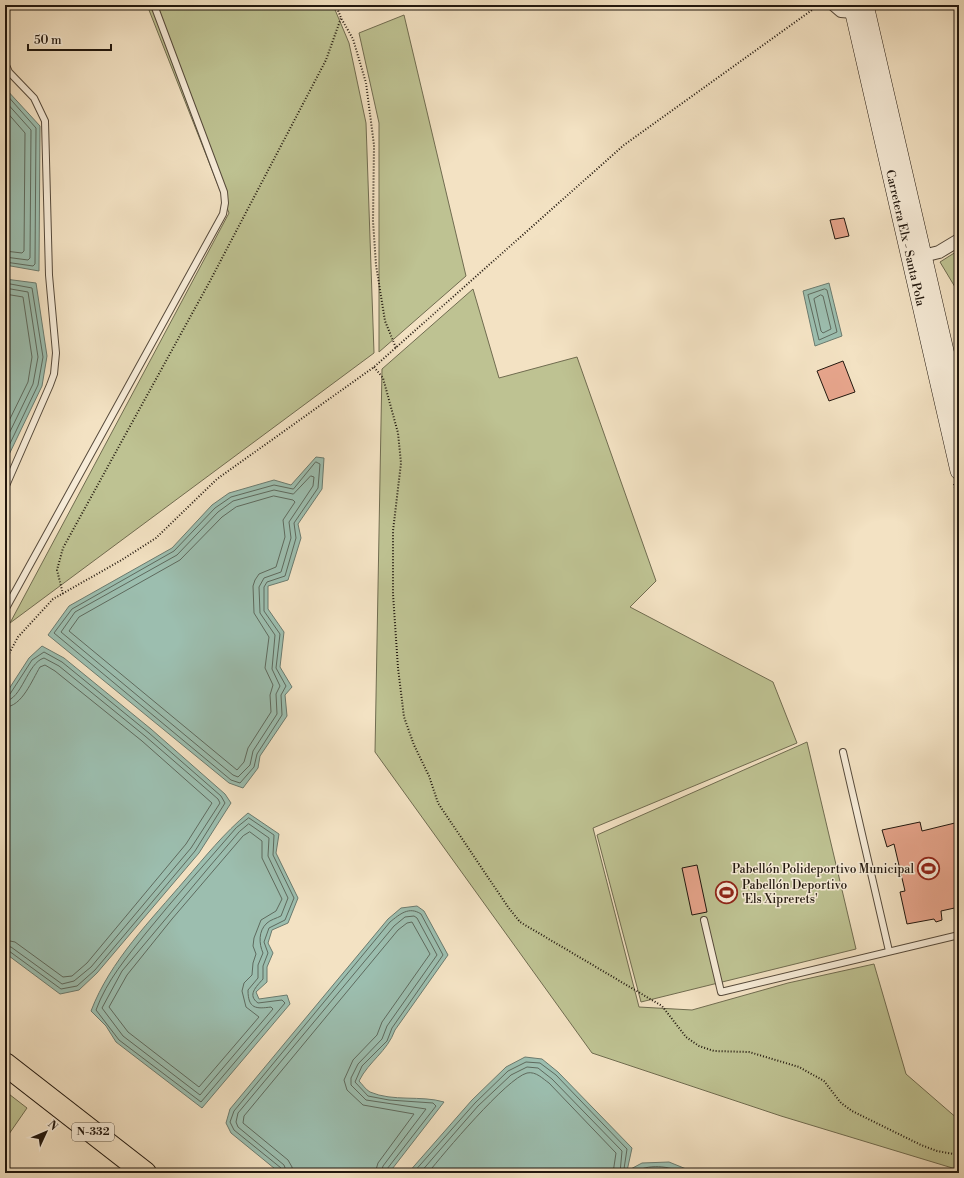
<svg xmlns="http://www.w3.org/2000/svg" width="964" height="1178" viewBox="0 0 964 1178" font-family="'Libre Bodoni',serif">
  <style>
    .green { fill: #bec292; stroke: #706c50 }
    .water { fill: #9cbeaf; stroke: #6b7b6f }
    .lines { fill: none; stroke-linecap: round; stroke-linejoin: round }
    .shore { stroke: #5e6a5e; stroke-width: 1 }
    .building { fill: #e7a58c; stroke: #21170e }
    .lane-casing { stroke: #564a3b; stroke-width: 8 }
    .street-casing { stroke: #564a3b; stroke-width: 14 }
    .secondary-casing { stroke: #21170e; stroke-width: 18 }
    .highway-casing { stroke: #21170e; stroke-width: 24 }
    .path { stroke: #21170e; stroke-width: 2; stroke-dasharray: 1 2; stroke-linecap: butt }
    .lane { stroke: #f7ecd8; stroke-width: 6 }
    .street { stroke: #f7ecd8; stroke-width: 12 }
    .secondary { stroke: #f7ecd8; stroke-width: 17 }
    .highway { stroke: #f3e2c3; stroke-width: 22 }
    .labels { text-anchor: middle; dominant-baseline: central; stroke-width: 3; stroke-linejoin: round; paint-order: stroke }
    .shield { fill: #f7ecd8; stroke: #61574b; stroke-width: 1 }
    .shield-label { font-size: 11px; font-weight: bold; fill: #21170e }
    .street-label { font-size: 12px; fill: #21170e; stroke: #f7ecd8 }
    .poi-label { font-size: 12px; fill: #21170e; stroke: #f7ecd8; text-anchor: end }
  </style>
  <rect width="100%" height="100%" fill="#f3e2c3"/>
  <filter id="stains"><feTurbulence type="fractalNoise" baseFrequency=".005" numOctaves="4"/><feColorMatrix values="0 0 0 0 .2 0 0 0 0 .09 0 0 0 0 .02 0 0 0 .5 -.17"/></filter>
  <radialGradient id="worn" r=".72"><stop offset=".6" stop-color="#630" stop-opacity="0"/><stop offset="1" stop-color="#630" stop-opacity=".3"/></radialGradient>
  <path class="green" d="M 147,5 L 333,5 L 349,43 L 366,123 L 374,353 L 10,623 L 229,213 Z
    M 404,15 L 466,276 L 379,352 L 379,123 L 359,33 Z
    M 959,250 L 959,285 L 955,287 L 940,262 Z
    M 473,289 L 499,378 L 577,357 L 656,581 L 630,607 L 773,682 L 797,743 L 593,828 L 639,1007 L 692,1010 L 788,983 L 874,964 L 906,1074 L 959,1120 L 959,1170 L 781,1116 L 592,1053 L 375,752 L 382,369 Z
    M 807,742 L 856,949 L 641,1002 L 597,835 Z
    M 5,1091 L 27,1108 L 9,1134 L 5,1131 Z"/>
  <path class="water" d="M 5,88 L 40,126 L 39,271 L 5,265 Z
    M 5,279 L 36,283 L 47,356 L 42,386 L 5,463 Z
    M 829,283 L 842,336 L 815,346 L 803,291 Z
    M 316,457 L 324,458 L 322,489 L 298,524 L 301,538 L 288,580 L 268,586 L 268,609 L 284,632 L 280,667 L 292,687 L 285,695 L 287,716 L 260,756 L 258,768 L 243,788 L 229,783 L 48,635 L 69,606 L 172,548 L 212,505 L 229,493 L 274,480 L 291,485 Z
    M 42,646 L 64,658 L 151,729 L 225,794 L 231,803 L 199,853 L 97,973 L 79,990 L 60,994 L 5,953 L 5,695 L 29,658 Z
    M 248,813 L 279,834 L 276,853 L 298,898 L 288,923 L 272,930 L 268,943 L 273,953 L 267,967 L 267,982 L 256,992 L 259,999 L 287,995 L 290,1004 L 202,1108 L 116,1042 L 106,1026 L 91,1011 C 110,961 151,920 185,880 C 205,857 224,833 248,813 Z
    M 417,906 L 424,911 L 448,955 L 395,1030 C 387,1052 369,1061 359,1081 C 362,1084 366,1090 370,1092 C 393,1102 421,1095 444,1102 L 389,1173 L 280,1173 L 231,1133 L 226,1123 L 230,1109 L 388,919 L 401,908 Z
    M 525,1057 L 542,1059 L 558,1072 L 632,1148 L 627,1171 L 642,1163 L 669,1162 L 696,1173 L 408,1173 L 472,1100 L 506,1067 Z"/>
  <g class="lines">
    <path class="shore" d="M 5,93 L 36,128 L 35,264 L 33,266 L 5,262
      M 5,101 L 31,130 L 30,258 L 28,260 L 5,257
      M 5,110 L 25,133 L 24,251 L 22,253 L 5,251
      M 5,283 L 32,288 L 43,357 L 38,385 L 5,454
      M 5,288 L 28,292 L 38,357 L 33,384 L 5,442
      M 825,289 L 827,290 L 837,332 L 819,340 L 808,295 Z
      M 5,294 L 23,297 L 32,357 L 28,382 L 5,429
      M 821,295 L 823,296 L 831,329 L 823,333 L 821,331 L 814,299 Z
      M 316,462 L 320,464 L 318,488 L 294,523 L 296,538 L 285,576 L 267,582 L 264,587 L 264,611 L 280,634 L 276,668 L 286,686 L 281,695 L 282,715 L 257,754 L 254,767 L 240,783 L 231,780 L 54,633 L 72,609 L 174,551 L 215,508 L 231,497 L 274,485 L 293,489 Z
      M 311,476 L 314,477 L 313,486 L 289,522 L 291,538 L 281,572 L 264,578 L 259,587 L 260,613 L 275,635 L 272,669 L 280,686 L 276,694 L 277,714 L 253,751 L 250,765 L 238,777 L 233,775 L 61,632 L 75,612 L 177,555 L 218,512 L 233,501 L 274,490 L 293,494 Z
      M 274,496 L 293,500 L 295,502 L 283,520 L 285,537 L 276,567 L 259,574 L 255,580 L 253,586 L 254,613 L 269,637 L 265,668 L 273,685 L 270,695 L 271,712 L 248,748 L 244,762 L 237,770 L 69,631 L 79,617 L 180,560 L 222,517 L 236,507 Z
      M 5,696 L 10,694 L 32,660 L 44,652 L 62,662 L 149,733 L 221,796 L 225,803 L 195,851 L 95,970 L 77,986 L 61,989 L 9,951 L 5,951
      M 5,701 C 22,700 27,663 44,658 L 59,666 L 145,736 L 218,799 L 220,803 L 191,848 L 91,967 L 74,981 L 62,984 L 11,947 L 5,946
      M 5,707 C 22,707 32,680 40,667 L 45,665 L 55,671 L 142,741 L 212,803 L 186,844 L 87,963 L 72,976 L 63,977 L 15,942 L 5,940
      M 249,818 L 274,835 L 273,855 L 294,898 L 285,920 L 269,928 L 264,942 L 268,953 L 263,966 L 263,979 C 256,987 247,995 258,1003 L 282,1000 L 285,1003 L 201,1102 L 119,1040 L 96,1010 C 107,980 127,957 146,933 C 175,897 206,863 236,828 Z
      M 249,824 L 269,838 L 268,856 L 288,898 L 281,916 C 277,918 270,920 267,923 C 258,931 259,944 263,953 L 258,965 L 258,978 L 248,990 C 248,1009 256,1009 271,1007 L 273,1009 L 200,1095 L 123,1036 L 102,1008 L 122,971 L 210,866 L 239,832 Z
      M 250,832 L 262,841 L 262,858 L 282,899 L 276,911 L 261,920 L 254,938 L 253,946 L 256,954 L 253,963 L 252,975 L 244,983 L 242,991 L 246,1007 L 259,1017 L 199,1087 L 128,1032 L 109,1007 L 127,975 L 172,919 L 243,836 Z
      M 282,1173 L 281,1168 L 234,1130 L 230,1122 L 234,1111 L 390,922 C 400,914 409,906 421,914 L 443,955 L 392,1028 L 387,1041 L 362,1066 L 355,1082 L 368,1096 L 389,1100 L 433,1103 L 436,1106 L 387,1169 L 386,1173
      M 287,1173 L 284,1165 L 238,1127 L 236,1122 L 238,1113 L 394,926 L 405,917 L 414,916 L 417,918 L 437,955 L 387,1026 L 382,1039 L 358,1064 L 351,1078 L 351,1085 L 366,1100 L 426,1109 L 383,1166 L 381,1173
      M 293,1173 L 292,1167 L 288,1160 L 243,1123 L 244,1116 L 398,930 L 407,923 L 412,922 L 430,954 L 382,1022 L 377,1035 L 353,1060 L 344,1080 L 347,1090 L 363,1105 L 414,1114 L 378,1163 L 375,1173
      M 413,1173 L 475,1103 L 508,1071 L 526,1062 L 540,1063 L 556,1075 L 627,1149 L 624,1169 L 626,1173
      M 420,1173 L 478,1106 L 511,1075 L 527,1067 L 538,1068 L 552,1079 L 622,1151 L 620,1173
      M 428,1173 C 443,1154 507,1078 527,1073 C 536,1071 543,1079 549,1083 L 616,1153 L 613,1173
      M 632,1173 C 650,1163 667,1166 685,1173"/>
  </g>
  <path class="building" d="M 844,218 L 849,236 L 835,239 L 830,220 Z
    M 843,361 L 855,392 L 829,401 L 817,371 Z
    M 920,822 L 922,831 L 959,822 L 959,907 L 941,911 L 942,920 L 936,922 L 934,919 L 907,924 L 900,892 L 905,891 L 894,844 L 887,847 L 882,830 Z
    M 697,865 L 707,912 L 692,915 L 682,868 Z"/>
  <g class="lines">
    <defs>
      <path id="lane" d="M 5,63 L 9,72 L 34,98 L 45,121 L 49,275 L 56,353 L 54,374 L 50,385 L 5,488
        M 5,610 L 223,214 L 225,203 L 224,192 L 154,5
        M 843,752 L 889,951
        M 704,920 L 721,992 L 959,935"/>
      <path id="street" d="M 834,5 L 841,11 L 853,12
        M 923,256 L 939,252 L 959,240"/>
      <g id="secondary">
        <path id="s1" d="M 852,5 L 959,471"/>
        <path d="M 865,5 L 959,411"/>
      </g>
      <path id="highway" d="M 5,1064 L 145,1173"/>
    </defs>
    <use href="#lane" class="lane-casing"/>
    <use href="#street" class="street-casing"/>
    <use href="#secondary" class="secondary-casing"/>
    <use href="#highway" class="highway-casing"/>
    <path class="path" d="M 336,5 L 341,18 L 353,39 L 366,83 L 374,145 L 373,221 L 376,265 L 385,321 L 396,348
      M 374,367 L 383,378 L 398,433 L 401,463 L 393,531 L 393,594 L 398,668 L 404,717 L 414,745 L 429,776 L 438,803 L 508,907 L 520,922 L 662,1006 L 686,1037 L 699,1046 L 714,1051 L 749,1052 L 799,1067 L 824,1081 L 841,1103 L 852,1111 L 921,1145 L 937,1151 L 959,1155
      M 954,484 L 959,504
      M 63,594 L 57,570 L 63,548 L 210,281 L 326,60 L 341,18
      M 5,661 L 18,637 L 53,599 L 120,561 L 156,538 L 217,479 L 374,367 L 624,145 L 819,5"/>
    <use href="#lane" class="lane"/>
    <use href="#street" class="street"/>
    <use href="#secondary" class="secondary"/>
    <use href="#highway" class="highway"/>
  </g>
  <defs>
    <symbol id="stadium-ring" viewBox="-11 -11 22 22"><circle r="9.5" fill="#f7ecd8" stroke="#8f2418" stroke-width="1.5"/><path d="M0-5a6.5 5 0 1 0 0 10a6.5 5 0 1 0 0-10ZM-3.5-1.8h7v3.6h-7Z" fill="#8f2418"/></symbol>
  </defs>
  <g fill-rule="evenodd">
    <use href="#stadium-ring" x="916" y="856" width="25" height="25"/>
    <use href="#stadium-ring" x="714" y="880" width="25" height="25"/>
  </g>
  <g class="labels">
    <rect class="shield" x="72" y="1123" width="42" height="18" rx="3"/>
    <g class="shield-label">
      <text x="93" y="1132">N-332</text>
    </g>
    <g class="street-label">
      <text stroke="none"><textPath href="#s1" startOffset="239">Carretera Elx - Santa Pola</textPath></text>
    </g>
    <g class="poi-label">
      <text x="914" y="869">Pabellón Polideportivo Municipal</text>
      <text x="742" y="885" text-anchor="start">Pabellón Deportivo<tspan x="742" dy="14">'Els Xiprerets'</tspan></text>
    </g>
  </g>
  <rect width="964" height="1178" fill="none" stroke="#f3e2c3" stroke-width="20"/>
  <rect x="6" y="6" width="952" height="1166" fill="none" stroke="#21170e" stroke-width="2"/>
  <rect x="10" y="10" width="944" height="1158" fill="none" stroke="#21170e"/>
  <g transform="translate(46 1132) rotate(46)" stroke="#f7ecd8" stroke-width="3" paint-order="stroke">
  <path d="M0-3L7 15L0 10L-7 15Z" fill="#21170e"/>
  <text y="-6" font-size="11" font-weight="bold" text-anchor="middle" fill="#21170e">N</text>
  </g>
  <path d="M28 44v6h83v-6" fill="none" stroke="#21170e" stroke-width="2"/>
  <text x="34" y="44" font-size="12" fill="#21170e" stroke="#f7ecd8" stroke-width="3" paint-order="stroke">50 m</text>
  <rect width="100%" height="100%" filter="url(#stains)"/>
  <rect width="100%" height="100%" fill="url(#worn)"/>
</svg>
